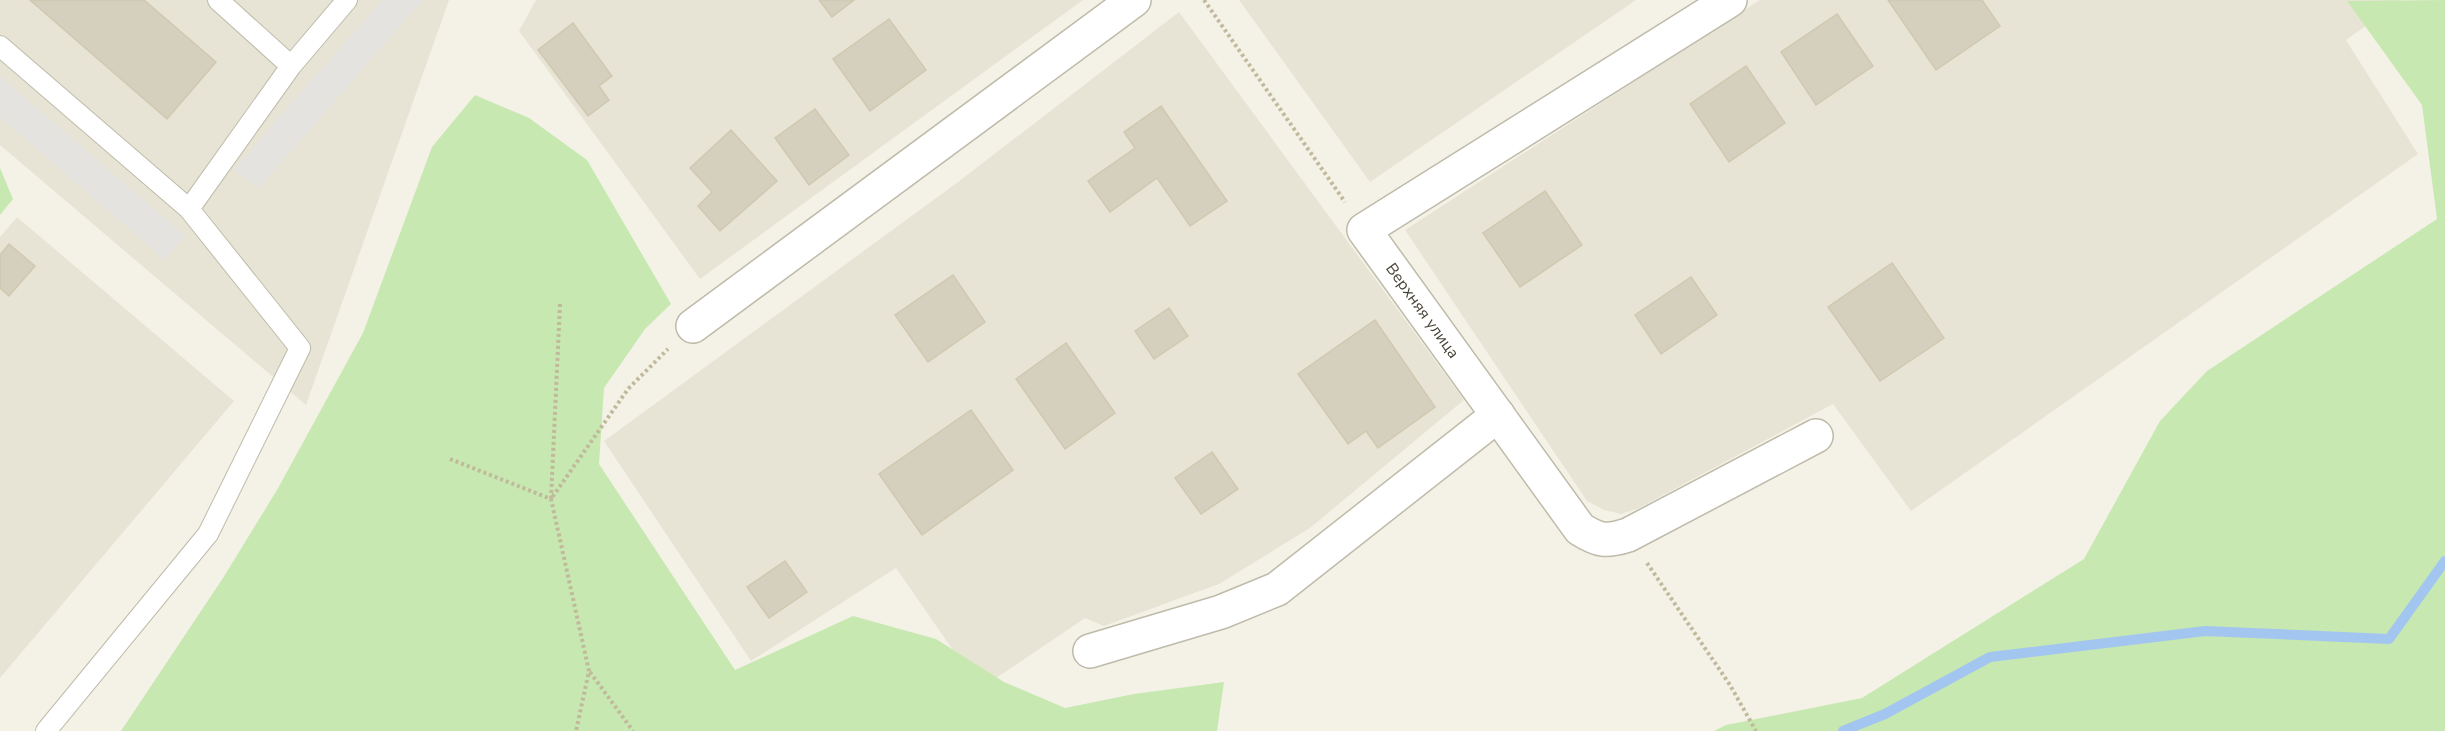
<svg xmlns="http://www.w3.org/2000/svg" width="2445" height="731" viewBox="0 0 2445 731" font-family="'Nunito Sans',sans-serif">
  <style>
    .residential { fill: #e8e4d5 }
    .green { fill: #c7e8b0 }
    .parking { fill: #e5e3df }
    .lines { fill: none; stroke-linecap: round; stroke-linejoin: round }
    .stream { stroke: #a3c6f1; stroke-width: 10 }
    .building { fill: #d5cfbd; stroke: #d0c8b0; stroke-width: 1.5 }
    .service-casing { stroke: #bfbbaa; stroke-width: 22 }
    .minor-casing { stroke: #bfbbaa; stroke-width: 36 }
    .path { stroke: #c1b99b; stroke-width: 4; stroke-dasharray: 3 3; stroke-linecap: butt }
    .service { stroke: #fff; stroke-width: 20 }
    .minor { stroke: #fff; stroke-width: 33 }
    .labels { text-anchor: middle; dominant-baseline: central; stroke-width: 4.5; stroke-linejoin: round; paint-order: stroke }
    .street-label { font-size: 16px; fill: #474336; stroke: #fff }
  </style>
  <rect width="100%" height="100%" fill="#f4f2e7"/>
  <path class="residential" d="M 0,0 L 449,0 L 306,405 L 0,145 Z
    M 536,0 L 1083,0 L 700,279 L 519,31 Z
    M 1239,0 L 1636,0 L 1370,182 Z
    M 1760,0 L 2402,0 L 2346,40 L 2418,154 L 1911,511 L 1833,404 L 1639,508 L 1621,514 L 1604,510 L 1587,501 L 1405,230 Z
    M 1179,12 L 1464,400 L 1310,528 L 1219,584 L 1104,626 L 1085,618 L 980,689 L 896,568 L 751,661 L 604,441 L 958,182 Z
    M 17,217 L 234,401 L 0,678 L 0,237 Z"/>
  <path class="green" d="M 2445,0 L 2445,731 L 1714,731 L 1726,725 L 1862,698 L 2084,559 L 2160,421 L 2207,371 L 2437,219 L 2422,105 L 2347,1 Z
    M 475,95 L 529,118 L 587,160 L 671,304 L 645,329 L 604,388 L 599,464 L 735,670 L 853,616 L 936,639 L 1004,682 L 1065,708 L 1134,694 L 1224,682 L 1217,731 L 121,731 L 223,578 L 277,490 L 363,333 L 432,147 Z
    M 0,168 L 13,199 L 0,215 Z"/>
  <path class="parking" d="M 382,0 L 423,0 L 258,189 L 234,169 Z
    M 0,76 L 185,236 L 165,260 L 0,117 Z"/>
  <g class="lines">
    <path class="stream" d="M 1843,731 L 1885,714 L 1990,657 L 2205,631 L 2389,639 L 2445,561"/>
  </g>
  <path class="building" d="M 30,0 L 144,0 L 216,62 L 167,119 Z
    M 819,0 L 854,0 L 832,17 Z
    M 1888,0 L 1982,0 L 2000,26 L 1936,70 Z
    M 1837,14 L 1873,66 L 1816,105 L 1781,52 Z
    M 889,19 L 926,70 L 870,111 L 833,59 Z
    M 573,23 L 612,76 L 599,86 L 609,100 L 588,116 L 538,50 Z
    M 1746,66 L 1785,123 L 1729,162 L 1690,104 Z
    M 1161,106 L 1227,201 L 1190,226 L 1157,178 L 1110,212 L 1088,181 L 1135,148 L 1124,132 Z
    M 815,109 L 849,155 L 809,185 L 775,138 Z
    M 731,130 L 777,181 L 720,231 L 698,206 L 712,192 L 690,168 Z
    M 1545,191 L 1582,245 L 1520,287 L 1483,233 Z
    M 9,244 L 35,266 L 9,296 L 0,288 L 0,255 Z
    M 1892,263 L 1944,338 L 1880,381 L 1828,307 Z
    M 953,275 L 985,322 L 928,362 L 895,315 Z
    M 1691,277 L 1717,315 L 1661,354 L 1635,315 Z
    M 1169,308 L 1188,336 L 1154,359 L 1135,331 Z
    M 1375,320 L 1435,407 L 1378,448 L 1366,431 L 1348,444 L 1298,374 Z
    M 1066,343 L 1115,413 L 1065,449 L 1016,379 Z
    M 971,410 L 1013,470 L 922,535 L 879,474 Z
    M 1212,452 L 1238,489 L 1201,514 L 1175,478 Z
    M 785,561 L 807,592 L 769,618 L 747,587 Z"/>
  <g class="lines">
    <defs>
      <path id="service" d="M 218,0 L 291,66
        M 0,46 L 189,209
        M 46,731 L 208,534 L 300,348 L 189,209 L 291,66 L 347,0"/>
      <g id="minor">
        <path id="s1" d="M 1730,0 L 1364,230 L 1580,529 C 1599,541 1606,542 1628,535 L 1816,436"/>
        <path d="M 693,326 L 1134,0"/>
        <path d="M 1090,651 L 1221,612 L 1277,589 L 1498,415"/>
      </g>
    </defs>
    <use href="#service" class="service-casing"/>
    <use href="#minor" class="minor-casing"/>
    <path class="path" d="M 1204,0 L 1345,202
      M 560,304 L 551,499 L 628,389 L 668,349
      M 450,459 L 551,499 L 589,671 L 576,731
      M 1647,563 L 1730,685 L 1756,731
      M 590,672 L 633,731"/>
    <use href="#service" class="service"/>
    <use href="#minor" class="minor"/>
  </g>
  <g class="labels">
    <g class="street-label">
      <text stroke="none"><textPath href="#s1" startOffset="532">Верхняя улица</textPath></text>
    </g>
  </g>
</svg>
